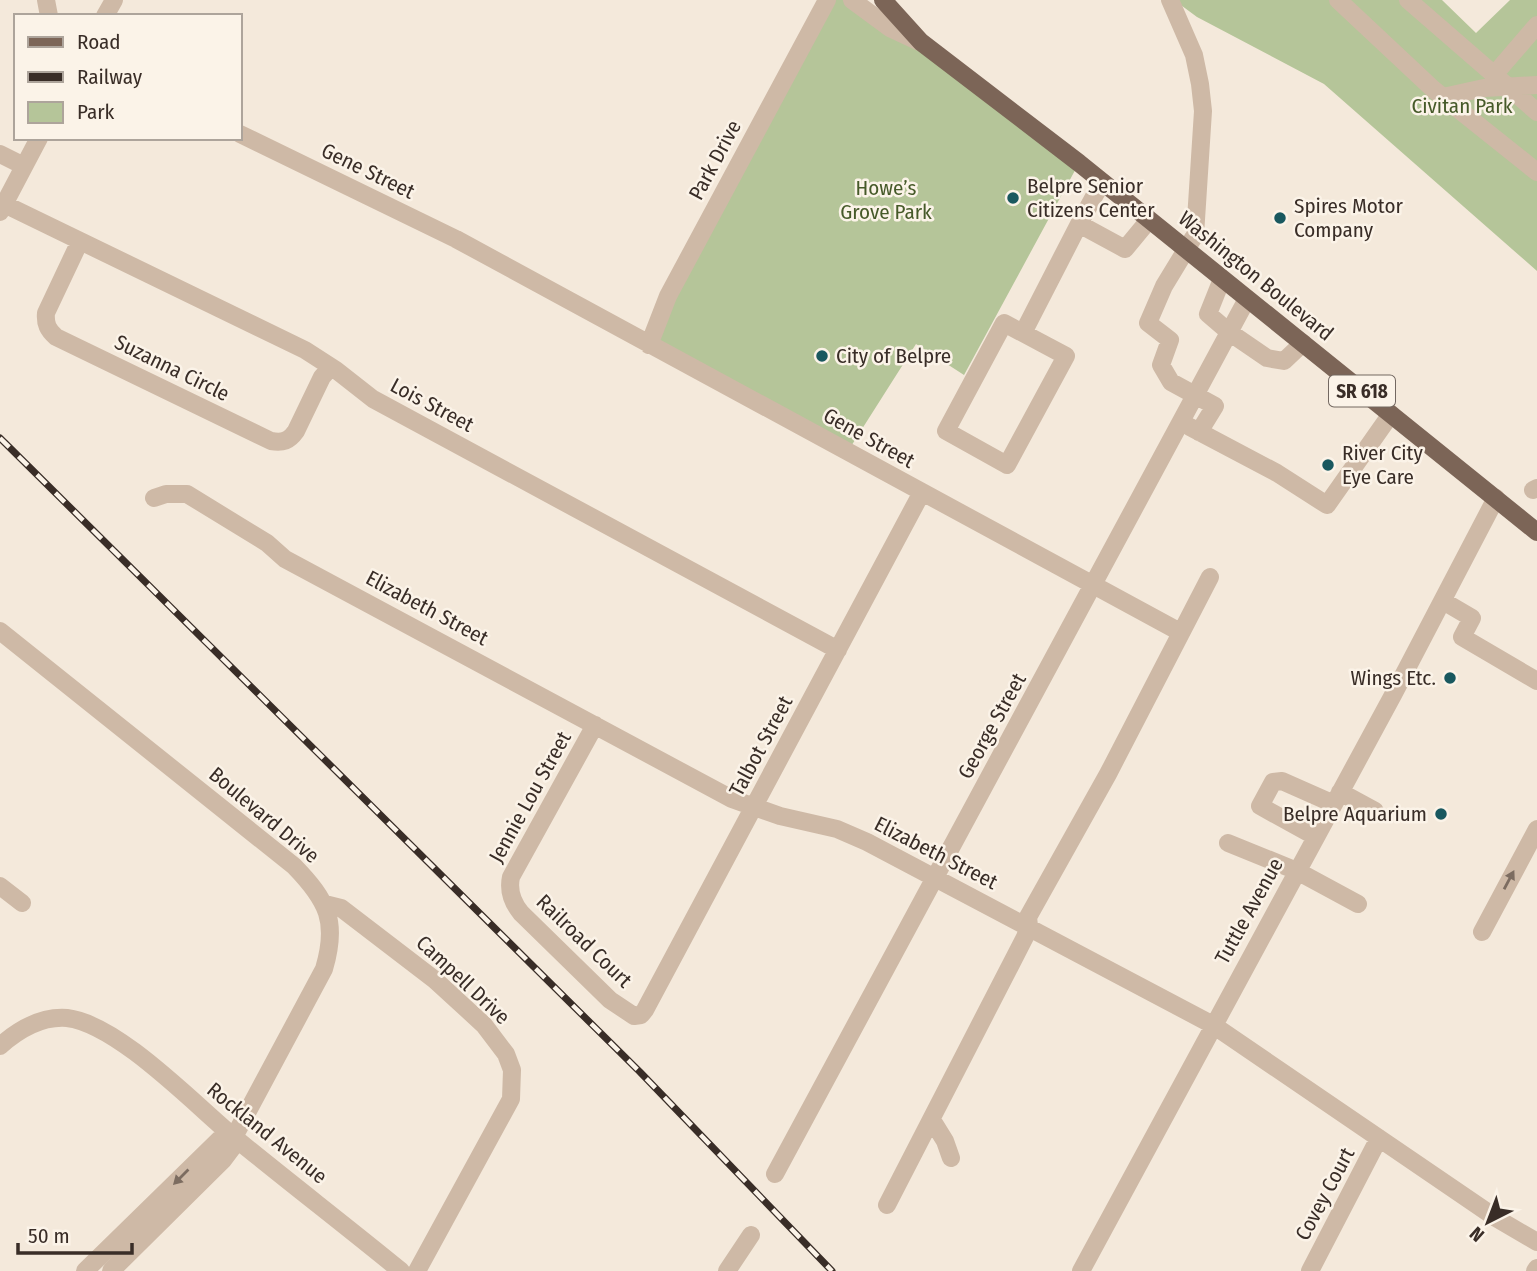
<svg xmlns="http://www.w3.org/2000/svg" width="1537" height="1271" viewBox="0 0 1537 1271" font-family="'Fira Sans Condensed',sans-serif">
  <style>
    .green { fill: #b5c599 }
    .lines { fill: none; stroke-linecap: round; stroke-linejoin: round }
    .minor { stroke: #ceb9a6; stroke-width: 18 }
    .major { stroke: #7c6557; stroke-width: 18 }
    .rail-casing { stroke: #392d27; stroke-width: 7 }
    .rail { stroke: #fbf3e8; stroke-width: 4.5; stroke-dasharray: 13; stroke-linecap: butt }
    .oneway { fill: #7c6c60 }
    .poi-dot { fill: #19585f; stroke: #fbf3e8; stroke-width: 2.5 }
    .labels { text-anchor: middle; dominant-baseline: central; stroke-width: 5; stroke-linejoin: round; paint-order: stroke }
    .shield { fill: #fbf3e8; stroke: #736861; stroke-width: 2 }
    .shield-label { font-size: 19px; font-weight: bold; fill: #392d27 }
    .park-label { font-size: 21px; fill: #465a29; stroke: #fbf3e8 }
    .street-label { font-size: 21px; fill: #392d27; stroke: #fbf3e8 }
    .poi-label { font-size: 21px; fill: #392d27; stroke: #fbf3e8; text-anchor: start }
  </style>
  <rect width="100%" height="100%" fill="#f4e9db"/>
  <path class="green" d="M 827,0 L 852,0 L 1079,163 L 964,375 L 916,344 L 848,451 L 649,345 Z
    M 1174,0 L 1442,0 L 1476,33 L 1510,0 L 1537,0 L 1537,271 L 1324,84 L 1197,17 Z"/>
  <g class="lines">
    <path class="minor" d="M 46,0 L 49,16
      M 852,0 L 890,28 L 920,42
      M 1170,0 L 1194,55 L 1200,84 L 1203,111 L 1195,235 L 1164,286 L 1148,323 L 1170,340 L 1161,365 L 1171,382 L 1215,406 L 1199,432
      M 1338,0 L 1433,89 L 1537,172
      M 1408,0 L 1537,112
      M 105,16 L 114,0
      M 1494,75 L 1537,25
      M 1443,97 L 1484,88 L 1537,85
      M 240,134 L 456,239 L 1180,632
      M 0,154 L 24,166
      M 1102,182 L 1079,224 L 1125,249 L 1149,220
      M 4,204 L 305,350 L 336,370 L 373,399 L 838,650
      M 0,212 L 39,138
      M 80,241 L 46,313 C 45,324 48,330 56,337 L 271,441 C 283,443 289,441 296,431 L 322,377 L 331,367
      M 1222,279 L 1208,314 L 1229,332 L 1267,358 L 1284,361 L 1303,343
      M 1004,323 L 1066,356 L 1007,465 L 946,431 Z
      M 1023,333 L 1079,224
      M 649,345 L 668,296 L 827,0
      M 1190,427 L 1277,473 L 1327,505 L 1391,414
      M 1533,490 L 1537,488
      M 154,498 L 166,494 L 187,494 L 267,543 L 285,559 L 732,799 L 780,816 L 837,829 L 867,842 L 1213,1025 L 1496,1218 L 1537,1242
      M 1443,601 L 1472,618 L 1462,637 L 1537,681
      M 0,631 L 294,866 C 328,901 338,922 324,969 L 234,1137 L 232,1148 L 223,1160 L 111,1271
      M 595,725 L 511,877 C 508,891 512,902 521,913 L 610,1000 L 634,1016 L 641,1015 L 645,1010 L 922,492
      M 1340,792 L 1375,811
      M 1316,837 L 1260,806 L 1273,782 L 1282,781 L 1334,804
      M 1228,843 L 1297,871 L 1358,904
      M 0,886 L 22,903
      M 325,904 L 341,908 L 435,980 L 484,1025 L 506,1054 L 512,1070 L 511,1099 L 417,1271
      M 1482,932 L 1537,829
      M 0,1046 C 18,1030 41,1016 67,1018 C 118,1024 194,1104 235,1138 C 290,1183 346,1226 401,1271
      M 932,1120 L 945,1141 L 951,1158
      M 775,1174 L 1247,299
      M 887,1205 L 1025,937 L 1029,926 L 1028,917 L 1108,774 L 1210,577
      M 85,1271 L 220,1139 L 234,1137
      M 727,1271 L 751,1235
      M 1081,1271 L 1393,695 L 1496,498
      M 1310,1271 L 1379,1138
      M 1535,1271 L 1537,1268"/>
    <path class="major" d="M 883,0 L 921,42 L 1079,163 L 1537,532"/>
    <defs>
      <path id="rail" d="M 0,438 L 640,1072 L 832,1271"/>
    </defs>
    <use href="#rail" class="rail-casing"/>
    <use href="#rail" class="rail"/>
  </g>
  <defs><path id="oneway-solid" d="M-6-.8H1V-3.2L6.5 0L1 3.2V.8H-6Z" transform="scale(1.75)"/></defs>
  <g class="oneway">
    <use href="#oneway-solid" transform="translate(1509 880) rotate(-62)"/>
    <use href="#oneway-solid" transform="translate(181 1177) rotate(135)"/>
  </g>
  <g class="poi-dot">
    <circle cx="1013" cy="198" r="7"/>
    <circle cx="1280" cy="218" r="7"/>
    <circle cx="822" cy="356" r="7"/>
    <circle cx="1328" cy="465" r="7"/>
    <circle cx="1450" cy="678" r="7"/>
    <circle cx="1441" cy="814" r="7"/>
  </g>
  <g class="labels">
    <rect class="shield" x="1329" y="375.5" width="66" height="31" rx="5"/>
    <g class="shield-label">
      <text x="1362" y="391">SR 618</text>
    </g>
    <g class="park-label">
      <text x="1462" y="106">Civitan Park</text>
      <text x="886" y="188">Howe’s<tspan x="886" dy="24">Grove Park</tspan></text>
    </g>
    <g class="street-label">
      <text transform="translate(715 160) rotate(-62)">Park Drive</text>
      <text transform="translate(368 171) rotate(26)">Gene Street</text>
      <text transform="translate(1256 276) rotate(39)">Washington Boulevard</text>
      <text transform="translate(172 368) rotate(26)">Suzanna Circle</text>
      <text transform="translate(432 405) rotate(28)">Lois Street</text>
      <text transform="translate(869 438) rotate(29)">Gene Street</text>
      <text transform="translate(427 608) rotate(28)">Elizabeth Street</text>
      <text transform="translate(992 726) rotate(-61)">George Street</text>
      <text transform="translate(761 746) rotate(-62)">Talbot Street</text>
      <text transform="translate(530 797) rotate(-61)">Jennie Lou Street</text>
      <text transform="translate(264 815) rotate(40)">Boulevard Drive</text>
      <text transform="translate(936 853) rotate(27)">Elizabeth Street</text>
      <text transform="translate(1249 911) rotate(-61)">Tuttle Avenue</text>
      <text transform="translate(584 941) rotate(44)">Railroad Court</text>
      <text transform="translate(463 980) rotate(43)">Campell Drive</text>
      <text transform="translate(267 1133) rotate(39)">Rockland Avenue</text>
      <text transform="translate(1325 1194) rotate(-62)">Covey Court</text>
    </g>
    <g class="poi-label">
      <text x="1027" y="186">Belpre Senior<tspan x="1027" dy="24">Citizens Center</tspan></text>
      <text x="1294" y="206">Spires Motor<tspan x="1294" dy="24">Company</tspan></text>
      <text x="836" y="356">City of Belpre</text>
      <text x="1342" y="453">River City<tspan x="1342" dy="24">Eye Care</tspan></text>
      <text x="1436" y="678" text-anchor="end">Wings Etc.</text>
      <text x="1427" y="814" text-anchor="end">Belpre Aquarium</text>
    </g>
  </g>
  <rect x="14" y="14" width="228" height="126" fill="#fbf3e8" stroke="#ada49b" stroke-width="2"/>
  <rect x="28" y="37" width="35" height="10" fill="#7c6557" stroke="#ada49b" stroke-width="2"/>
  <text x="77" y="49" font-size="21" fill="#392d27">Road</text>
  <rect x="28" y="72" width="35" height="10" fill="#392d27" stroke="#ada49b" stroke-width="2"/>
  <text x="77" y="84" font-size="21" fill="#392d27">Railway</text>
  <rect x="28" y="102" width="35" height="21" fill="#b5c599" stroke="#ada49b" stroke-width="2"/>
  <text x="77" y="119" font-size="21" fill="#392d27">Park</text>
  <g transform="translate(1488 1222) rotate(222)" stroke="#fbf3e8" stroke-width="5" paint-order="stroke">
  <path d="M0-5L12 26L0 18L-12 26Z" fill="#392d27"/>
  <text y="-10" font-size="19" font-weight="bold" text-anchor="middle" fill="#392d27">N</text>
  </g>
  <path d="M18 1243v10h114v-10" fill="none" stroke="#392d27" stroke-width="3.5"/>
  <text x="28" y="1243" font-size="21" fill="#392d27" stroke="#fbf3e8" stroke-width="5" paint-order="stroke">50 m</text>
</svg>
